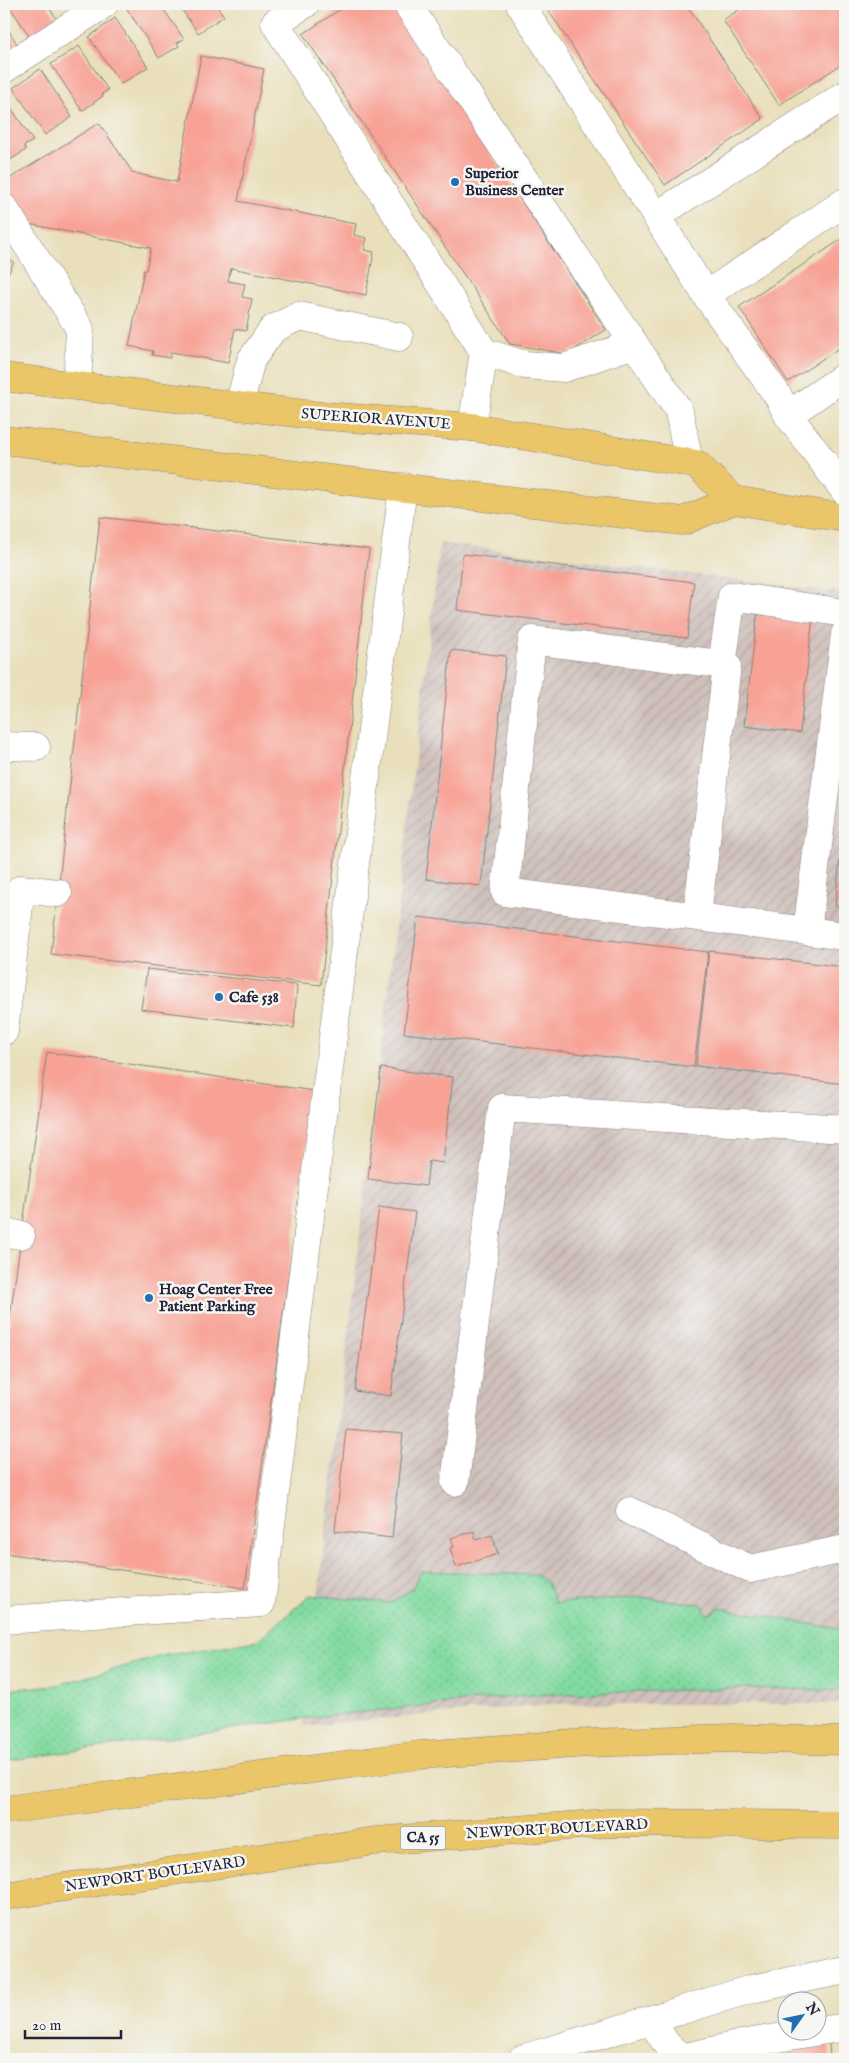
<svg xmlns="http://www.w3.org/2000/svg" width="849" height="2063" viewBox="0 0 849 2063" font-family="'IM FELL English',serif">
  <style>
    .industrial { fill: url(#industrial-furrows) }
    .garden { fill: url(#garden-dots); stroke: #527e6e }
    .building { fill: #f8a295 }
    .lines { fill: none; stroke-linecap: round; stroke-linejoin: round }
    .minor-casing { stroke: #86807a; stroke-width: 29 }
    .major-casing { stroke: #86807a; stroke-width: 29 }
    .highway-casing { stroke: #86807a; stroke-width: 29 }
    .minor { stroke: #fff; stroke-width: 28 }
    .major { stroke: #eac669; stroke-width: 28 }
    .highway { stroke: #eac669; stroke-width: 28 }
    .poi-dot { fill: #1f6fb2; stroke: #f6f6f2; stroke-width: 2 }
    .labels { text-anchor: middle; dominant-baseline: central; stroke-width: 5; stroke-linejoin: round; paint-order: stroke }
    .shield { fill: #f6f6f2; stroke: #626272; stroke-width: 1 }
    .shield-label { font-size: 14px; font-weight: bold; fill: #22223b }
    .poi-label { font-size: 15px; font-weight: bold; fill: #22223b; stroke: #f6f6f2; text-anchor: start }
    .street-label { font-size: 15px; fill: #22223b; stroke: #f6f6f2 }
  </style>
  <defs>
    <pattern id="industrial-furrows" width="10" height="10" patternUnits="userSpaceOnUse" patternTransform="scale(1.25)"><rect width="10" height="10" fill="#cfc0bb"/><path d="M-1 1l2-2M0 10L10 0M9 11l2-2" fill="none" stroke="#b1a5a2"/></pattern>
    <pattern id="garden-dots" width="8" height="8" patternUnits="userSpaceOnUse" patternTransform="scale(1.25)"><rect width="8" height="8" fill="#81daa0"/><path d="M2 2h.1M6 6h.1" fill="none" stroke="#6fbb8b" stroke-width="1.8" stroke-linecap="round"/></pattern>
  </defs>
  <rect width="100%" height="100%" fill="#f6f6f2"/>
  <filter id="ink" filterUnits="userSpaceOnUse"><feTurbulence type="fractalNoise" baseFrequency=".02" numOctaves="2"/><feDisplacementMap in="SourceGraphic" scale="10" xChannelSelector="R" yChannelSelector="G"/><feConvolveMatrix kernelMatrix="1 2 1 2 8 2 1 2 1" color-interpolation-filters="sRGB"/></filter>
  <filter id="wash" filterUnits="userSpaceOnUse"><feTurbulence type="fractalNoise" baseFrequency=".0096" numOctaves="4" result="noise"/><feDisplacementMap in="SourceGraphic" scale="20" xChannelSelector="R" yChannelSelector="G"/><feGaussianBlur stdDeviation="1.12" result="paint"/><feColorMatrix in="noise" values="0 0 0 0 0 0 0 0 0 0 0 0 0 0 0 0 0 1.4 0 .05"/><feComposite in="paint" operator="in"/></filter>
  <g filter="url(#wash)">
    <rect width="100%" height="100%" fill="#e9dfba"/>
    <path class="industrial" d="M 440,543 L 845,593 L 845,1704 L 553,1704 L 303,1726 Z"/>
    <path class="garden" d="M 421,1571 L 537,1575 L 547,1582 L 555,1603 L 639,1597 L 702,1604 L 707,1615 L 719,1608 L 845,1630 L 845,1691 L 747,1688 L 532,1695 L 315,1717 L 4,1761 L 4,1690 L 57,1685 L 166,1655 L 257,1641 L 310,1595 L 391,1603 L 412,1589 Z"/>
    <g id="blocks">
      <path class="building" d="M 8,4 L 46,4 L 57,19 L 30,37 Z
        M 135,4 L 160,4 L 184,39 L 177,43 L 179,46 L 159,58 L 127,9 Z
        M 178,4 L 215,4 L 224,16 L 198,33 Z
        M 348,4 L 392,4 L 606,330 L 567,354 L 510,344 L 303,34 Z
        M 544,4 L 686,4 L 763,119 L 665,185 Z
        M 748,4 L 845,4 L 845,62 L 779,105 L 723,20 Z
        M 115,18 L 148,67 L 121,84 L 89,37 Z
        M 4,23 L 17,44 L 4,52 Z
        M 79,46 L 108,90 L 102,94 L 103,96 L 82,111 L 51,64 Z
        M 201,56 L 264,69 L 238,201 L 356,224 L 354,235 L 367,238 L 364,250 L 374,252 L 366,295 L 231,268 L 228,281 L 245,284 L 242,297 L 252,299 L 246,331 L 235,329 L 228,363 L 171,352 L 170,358 L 152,355 L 153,351 L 129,346 L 144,270 L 146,270 L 151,248 L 28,224 L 4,189 L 4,182 L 99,123 L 133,173 L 177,182 Z
        M 40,69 L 72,117 L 45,135 L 13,88 Z
        M 4,97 L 33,141 L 24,146 L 26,150 L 5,163 Z
        M 845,237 L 845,344 L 788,382 L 739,307 Z
        M 4,257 L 14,262 L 4,282 Z
        M 100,517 L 369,549 L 321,985 L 51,954 Z
        M 463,554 L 694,582 L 687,638 L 457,610 Z
        M 758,610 L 813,616 L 800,733 L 744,726 Z
        M 451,650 L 506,656 L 481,886 L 426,879 Z
        M 844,823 L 845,823 L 845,907 L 835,906 Z
        M 418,917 L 708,952 L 694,1067 L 404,1033 Z
        M 709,951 L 845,967 L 845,1084 L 696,1066 Z
        M 147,969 L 297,985 L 294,1028 L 141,1009 Z
        M 47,1052 L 314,1091 L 245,1588 L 4,1553 L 4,1360 Z
        M 381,1068 L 453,1077 L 443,1163 L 429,1161 L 426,1186 L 368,1179 Z
        M 379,1207 L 415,1212 L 391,1396 L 355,1391 Z
        M 346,1429 L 403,1434 L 392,1538 L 335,1531 Z
        M 474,1531 L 476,1540 L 492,1535 L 498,1554 L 456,1567 L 450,1548 L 454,1547 L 451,1538 Z
        M 829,2043 L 830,2059 L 756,2059 L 787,2048 Z"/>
    </g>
  </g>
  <g filter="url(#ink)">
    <use href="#blocks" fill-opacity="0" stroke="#86807a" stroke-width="1"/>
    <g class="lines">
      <defs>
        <path id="minor" d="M 305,4 L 275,23 L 484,352 L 525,365 L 564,368 L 634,344
          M 407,4 L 679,411 L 689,463
          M 520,4 L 656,216 L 845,95
          M 4,69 L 104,4
          M 845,202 L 706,295 L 778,396 L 788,415 L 845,491
          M 4,208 L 80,329 L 77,386
          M 656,216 L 706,295
          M 239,406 L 251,360 L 273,329 L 299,316 L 399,337
          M 788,415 L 845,376
          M 472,427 L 484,352
          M 722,665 L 732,596 L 845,613
          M 4,746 L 36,747
          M 697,916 L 727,665 L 532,640 L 505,892 L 845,936
          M 807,931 L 845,634
          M 4,1031 L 21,889 L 58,893
          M 4,1233 L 21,1235
          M 455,1482 L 502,1108 L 845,1129
          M 630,1511 L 750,1569 L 845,1549
          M 4,1620 L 261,1603 L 403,487
          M 651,2020 L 667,2045 L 676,2053 L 686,2057 L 741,2044 L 845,2027
          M 522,2059 L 751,1989 L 845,1970"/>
        <path id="major" d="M 4,377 L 312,415 L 472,427 L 696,464 L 734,500
          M 4,440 L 683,521 L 734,500 L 845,518"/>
        <path id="highway" d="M 4,1810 L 419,1755 L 588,1743 L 732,1738 L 845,1741
          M 4,1896 L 375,1841 L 607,1823 L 845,1825"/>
      </defs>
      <use href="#minor" class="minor-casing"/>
      <use href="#major" class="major-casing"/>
      <use href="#highway" class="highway-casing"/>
      <use href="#minor" class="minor"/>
      <use href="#major" class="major"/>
      <use href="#highway" class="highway"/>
    </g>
  </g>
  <g class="poi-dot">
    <circle cx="455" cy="182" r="5"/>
    <circle cx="219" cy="997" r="5"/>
    <circle cx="149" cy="1298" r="5"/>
  </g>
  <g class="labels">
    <rect class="shield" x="400.5" y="1826.5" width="45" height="23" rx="4"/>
    <g class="shield-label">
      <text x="423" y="1838">CA 55</text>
    </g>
    <g class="poi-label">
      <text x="465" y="173">Superior<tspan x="465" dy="17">Business Center</tspan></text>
      <text x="229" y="997">Cafe 538</text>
      <text x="159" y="1289">Hoag Center Free<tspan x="159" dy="17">Patient Parking</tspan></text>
    </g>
    <g class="street-label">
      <text transform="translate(376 419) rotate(4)">SUPERIOR AVENUE</text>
      <text transform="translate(557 1829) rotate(-3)">NEWPORT BOULEVARD</text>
      <text transform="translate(155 1874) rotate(-8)">NEWPORT BOULEVARD</text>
    </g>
  </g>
  <rect width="849" height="2063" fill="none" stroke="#f6f6f2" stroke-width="20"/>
  <g transform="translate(802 2016) rotate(57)"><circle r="24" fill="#f6f6f2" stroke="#a1a1a9"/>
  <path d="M0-4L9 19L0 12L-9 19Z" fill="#1f6fb2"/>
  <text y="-8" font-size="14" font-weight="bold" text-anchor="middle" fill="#22223b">N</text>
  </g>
  <path d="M25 2030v8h96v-8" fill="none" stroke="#22223b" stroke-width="2.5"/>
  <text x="32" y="2030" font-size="15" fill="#22223b" stroke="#f6f6f2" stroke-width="4" paint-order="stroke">20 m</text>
</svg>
